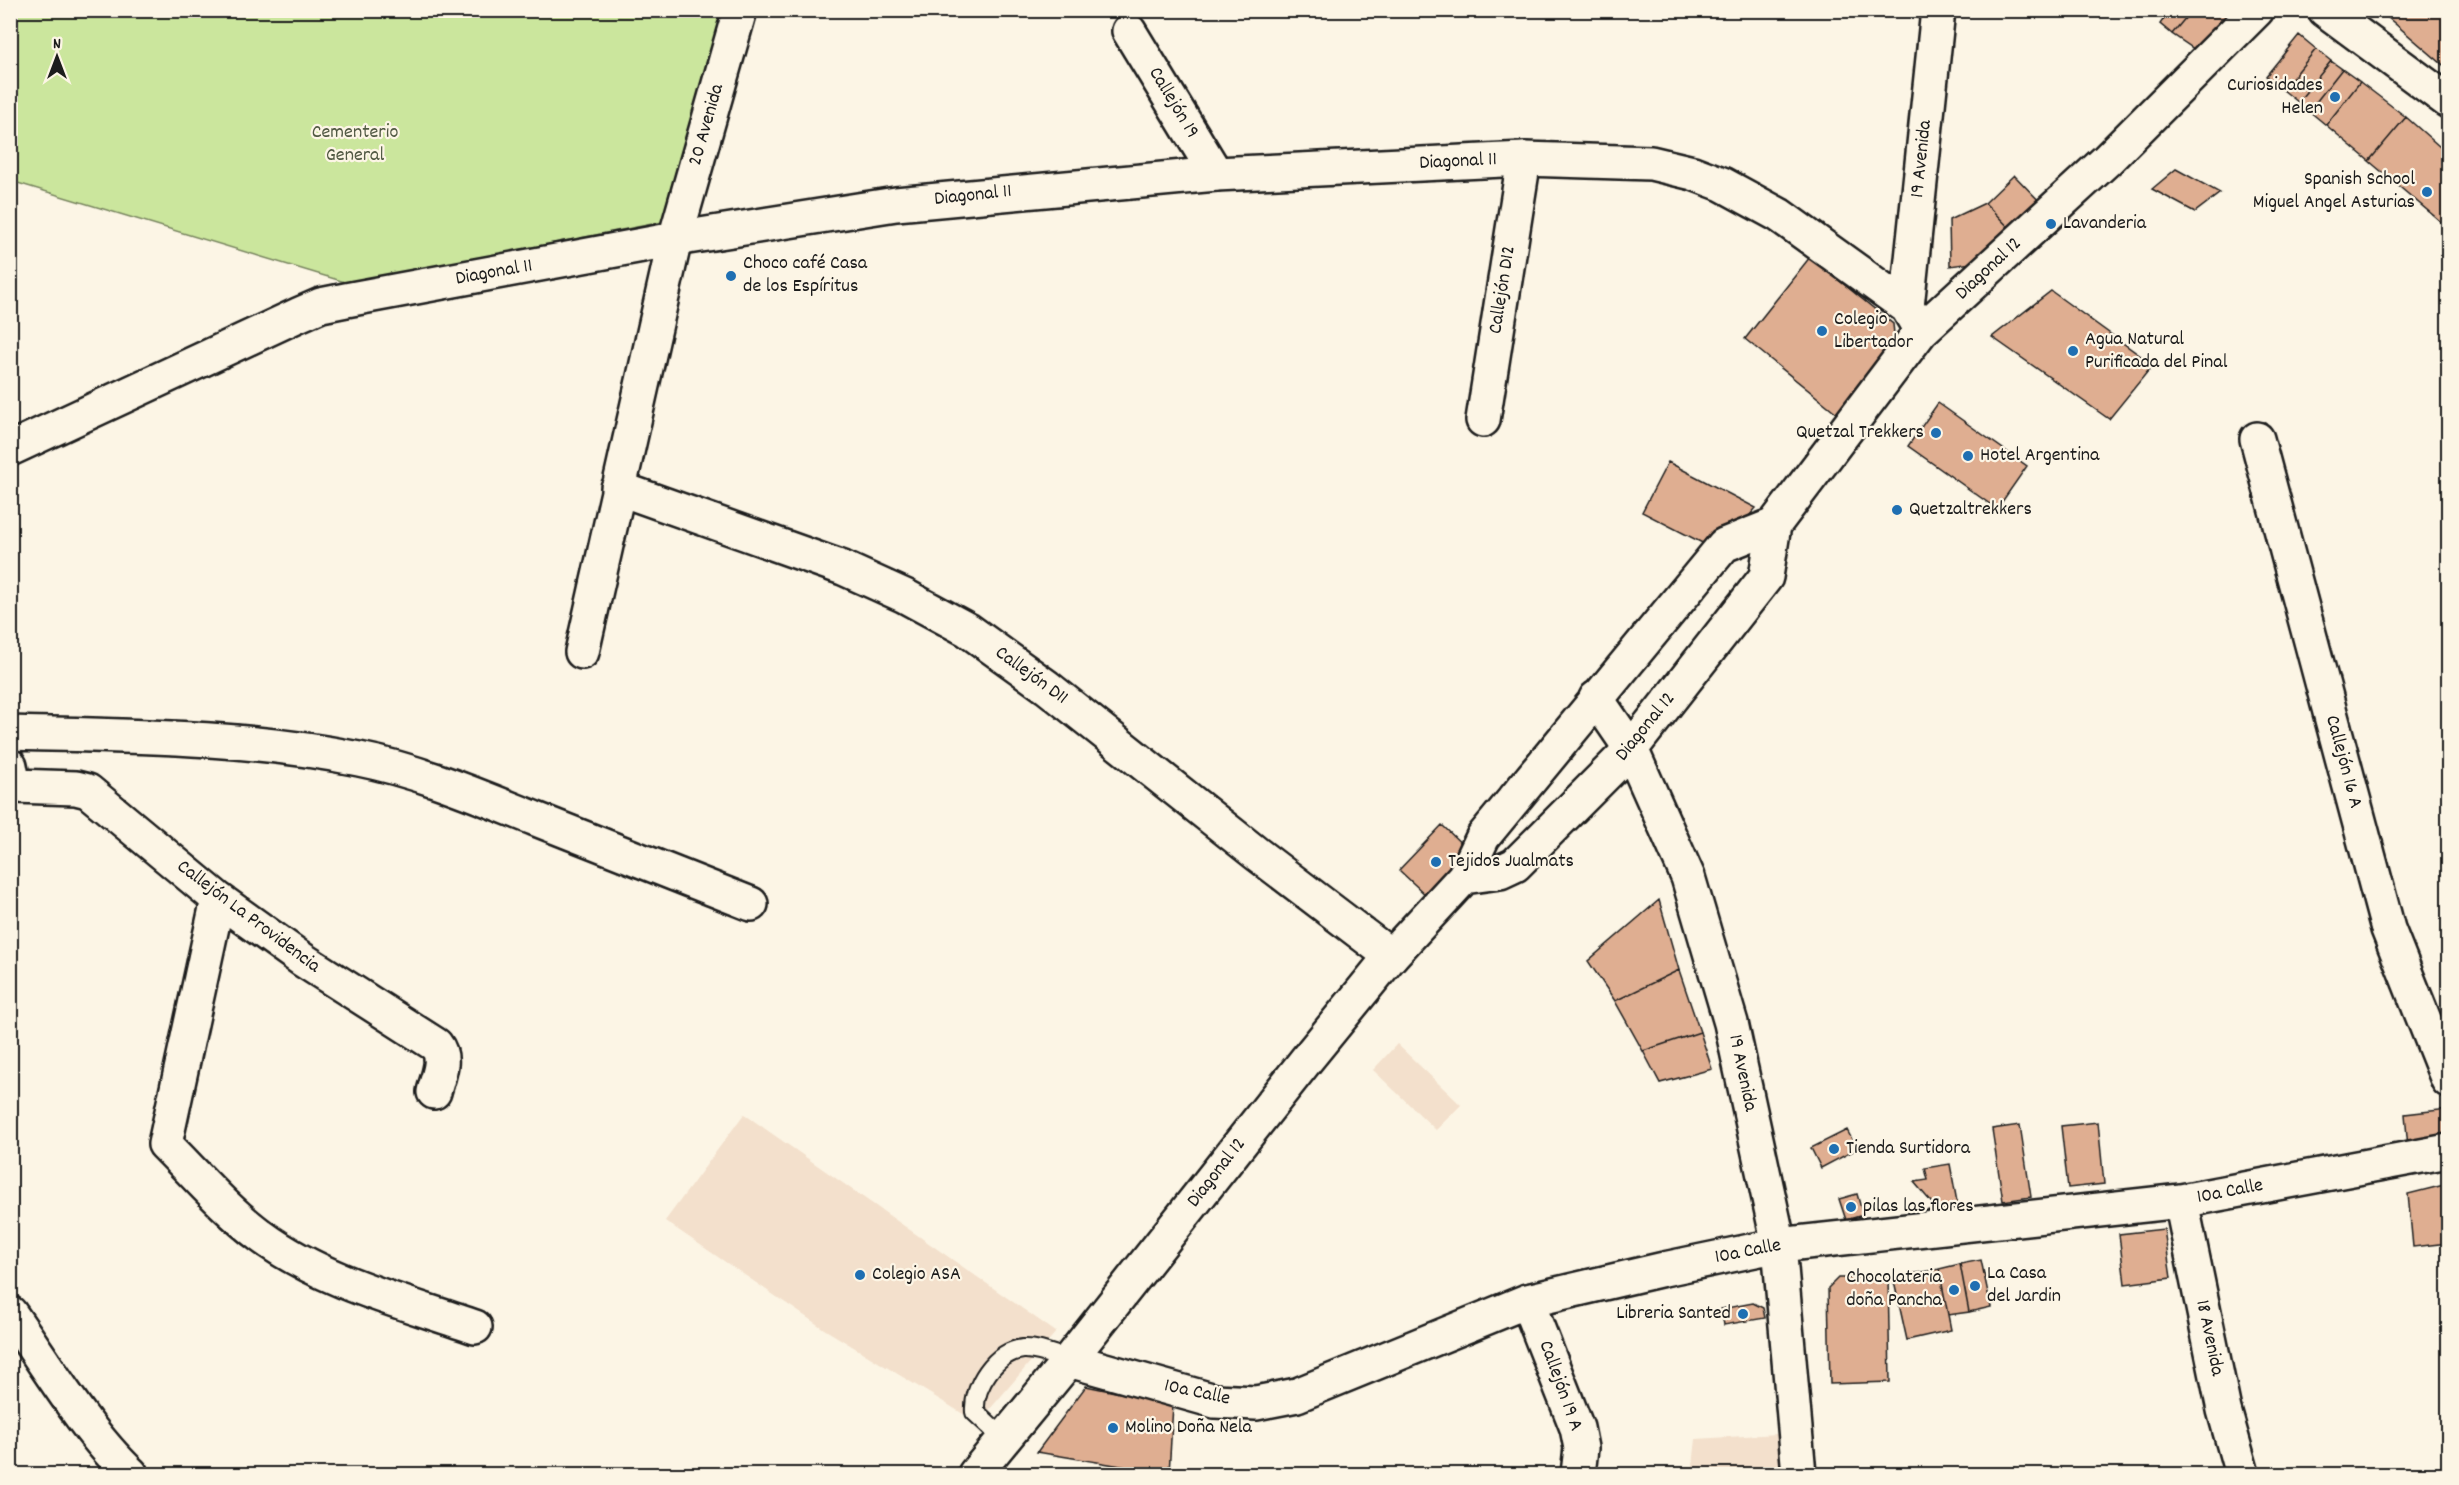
<svg xmlns="http://www.w3.org/2000/svg" width="2459" height="1485" viewBox="0 0 2459 1485" font-family="Dekko,sans-serif">
  <style>
    .built { fill: #f3e0cc }
    .green { fill: #cbe69d; stroke: #74815c; stroke-width: 1.5 }
    .building { fill: #dfae91; stroke: #1c1c1c; stroke-width: 1.5 }
    .lines { fill: none; stroke-linecap: round; stroke-linejoin: round }
    .lane-casing { stroke: #1c1c1c; stroke-width: 22 }
    .street-casing { stroke: #1c1c1c; stroke-width: 38 }
    .secondary-casing { stroke: #1c1c1c; stroke-width: 38 }
    .lane { stroke: #fcf5e5; stroke-width: 18 }
    .street { stroke: #fcf5e5; stroke-width: 33 }
    .secondary { stroke: #fcf5e5; stroke-width: 33 }
    .poi-dot { fill: #1f6fb2; stroke: #fcf5e5; stroke-width: 2 }
    .labels { text-anchor: middle; dominant-baseline: central; stroke-width: 4.5; stroke-linejoin: round; paint-order: stroke }
    .poi-label { font-size: 20px; fill: #1c1c1c; stroke: #fcf5e5; text-anchor: start }
    .street-label { font-size: 20px; fill: #1c1c1c; stroke: #fcf5e5 }
    .park-label { font-size: 20px; fill: #515943; stroke: #fcf5e5 }
  </style>
  <rect width="100%" height="100%" fill="#fcf5e5"/>
  <filter id="ink" filterUnits="userSpaceOnUse"><feTurbulence type="fractalNoise" baseFrequency=".0167" numOctaves="2"/><feDisplacementMap in="SourceGraphic" scale="12" xChannelSelector="R" yChannelSelector="G"/><feConvolveMatrix kernelMatrix="1 2 1 2 8 2 1 2 1" color-interpolation-filters="sRGB"/></filter>
  <g filter="url(#ink)">
    <path class="built" d="M 1397,1044 L 1461,1105 L 1436,1130 L 1373,1070 Z
      M 744,1114 L 1056,1332 L 978,1423 L 824,1329 L 665,1221 Z
      M 1777,1434 L 1786,1474 L 1692,1474 L 1696,1439 Z"/>
    <path class="green" d="M 10,11 L 733,11 L 678,219 L 348,283 L 11,181 Z"/>
    <path class="building" d="M 2170,10 L 2192,10 L 2172,34 L 2160,24 Z
      M 2192,10 L 2241,10 L 2200,53 L 2172,34 Z
      M 2379,10 L 2448,10 L 2448,69 Z
      M 2299,35 L 2316,49 L 2283,90 L 2266,76 Z
      M 2316,49 L 2331,61 L 2298,102 L 2283,90 Z
      M 2331,61 L 2342,69 L 2309,111 L 2298,102 Z
      M 2342,69 L 2360,82 L 2326,125 L 2309,111 Z
      M 2360,82 L 2406,117 L 2369,161 L 2326,125 Z
      M 2406,117 L 2448,154 L 2448,222 L 2446,226 L 2369,161 Z
      M 2176,169 L 2220,193 L 2195,212 L 2152,189 Z
      M 2014,175 L 2046,208 L 2017,236 L 1985,203 Z
      M 1985,203 L 2017,236 L 1979,262 L 1950,266 L 1949,220 Z
      M 1810,257 L 1893,324 L 1895,344 L 1838,414 L 1745,339 Z
      M 2051,291 L 2153,365 L 2109,419 L 1992,337 Z
      M 1938,403 L 2027,466 L 1997,509 L 1908,446 Z
      M 1668,462 L 1756,508 L 1718,551 L 1642,512 Z
      M 1442,825 L 1472,854 L 1429,898 L 1399,870 Z
      M 1659,900 L 1679,970 L 1615,1001 L 1588,961 Z
      M 1679,970 L 1700,1032 L 1643,1051 L 1615,1001 Z
      M 1700,1032 L 1712,1069 L 1660,1083 L 1643,1051 Z
      M 2448,1109 L 2448,1142 L 2408,1147 L 2405,1114 Z
      M 2098,1122 L 2104,1184 L 2068,1188 L 2061,1126 Z
      M 2020,1125 L 2031,1197 L 2003,1201 L 1992,1129 Z
      M 1847,1130 L 1857,1149 L 1821,1168 L 1811,1148 Z
      M 1950,1164 L 1959,1213 L 1943,1216 L 1914,1182 L 1928,1180 L 1925,1168 Z
      M 2448,1184 L 2448,1243 L 2413,1247 L 2408,1194 Z
      M 1857,1194 L 1863,1215 L 1846,1220 L 1839,1199 Z
      M 2164,1229 L 2171,1278 L 2125,1284 L 2119,1234 Z
      M 1981,1260 L 1991,1307 L 1969,1312 L 1960,1264 Z
      M 1960,1264 L 1969,1312 L 1948,1315 L 1939,1269 Z
      M 1939,1269 L 1951,1330 L 1907,1340 L 1893,1277 Z
      M 1838,1278 L 1888,1278 L 1890,1382 L 1830,1384 L 1828,1288 Z
      M 1753,1303 L 1763,1308 L 1765,1318 L 1724,1325 L 1721,1309 Z
      M 1086,1386 L 1173,1404 L 1169,1474 L 1037,1452 Z"/>
    <g class="lines">
      <defs>
        <path id="lane" d="M 1003,1438 L 975,1412 C 973,1387 995,1352 1023,1349 C 1038,1348 1055,1356 1069,1360"/>
        <path id="street" d="M 2325,10 L 2448,101
          M 1129,31 L 1216,174
          M 1483,420 L 1524,159
          M 2257,439 L 2388,929 L 2448,1080
          M 618,488 L 843,568 L 905,596 L 968,630 L 1047,687 L 1257,854 L 1391,956
          M 582,652 L 675,239 L 740,10
          M 1596,698 L 1631,749 L 1688,877 L 1731,1023 L 1779,1245 L 1799,1474
          M 10,733 C 126,736 246,736 359,759 C 420,771 478,796 536,819 C 608,847 679,876 751,904
          M 10,766 L 14,786 L 76,788 L 88,791 L 218,899 L 303,960 L 436,1045 C 447,1059 438,1076 434,1092
          M 218,899 L 165,1144 C 196,1175 226,1210 261,1236 C 323,1282 403,1302 475,1327
          M 2181,1201 L 2224,1410 L 2242,1474
          M 1527,1301 L 1577,1428 L 1581,1448 L 1578,1474
          M 10,1313 C 46,1364 86,1432 131,1474
          M 1069,1360 L 1215,1401 L 1256,1403 L 1297,1395 L 1527,1301 L 1664,1269 L 1779,1245 L 2181,1201 L 2448,1151"/>
        <path id="secondary" d="M 1907,307 L 1938,10
          M 10,449 L 298,315 L 321,305 L 346,300 L 675,239 L 896,204 L 1216,174 L 1524,159 L 1651,163 L 1693,173 L 1722,184 L 1779,215 L 1907,307 L 1921,331
          M 1464,877 L 1500,872 L 1515,865 L 1631,749 L 1766,577 L 1774,525 L 1921,331 L 2107,160 L 2257,10
          M 975,1474 L 1069,1360 L 1307,1059 L 1391,956 L 1464,877 L 1483,837 L 1724,545 L 1774,525"/>
      </defs>
      <use href="#lane" class="lane-casing"/>
      <use href="#street" class="street-casing"/>
      <use href="#secondary" class="secondary-casing"/>
      <use href="#lane" class="lane"/>
      <use href="#street" class="street"/>
      <use href="#secondary" class="secondary"/>
    </g>
  </g>
  <g class="poi-dot">
    <circle cx="2335" cy="97" r="6"/>
    <circle cx="2427" cy="192" r="6"/>
    <circle cx="2051" cy="224" r="6"/>
    <circle cx="731" cy="276" r="6"/>
    <circle cx="1822" cy="331" r="6"/>
    <circle cx="2073" cy="351" r="6"/>
    <circle cx="1936" cy="433" r="6"/>
    <circle cx="1968" cy="456" r="6"/>
    <circle cx="1897" cy="510" r="6"/>
    <circle cx="1436" cy="862" r="6"/>
    <circle cx="1834" cy="1149" r="6"/>
    <circle cx="1851" cy="1207" r="6"/>
    <circle cx="860" cy="1275" r="6"/>
    <circle cx="1975" cy="1286" r="6"/>
    <circle cx="1954" cy="1290" r="6"/>
    <circle cx="1743" cy="1314" r="6"/>
    <circle cx="1113" cy="1428" r="6"/>
  </g>
  <g class="labels">
    <g class="poi-label">
      <text x="2323" y="86" text-anchor="end">Curiosidades<tspan x="2323" dy="23">Helen</tspan></text>
      <text x="2415" y="180" text-anchor="end">Spanish School<tspan x="2415" dy="23">Miguel Angel Asturias</tspan></text>
      <text x="2063" y="224">Lavanderia</text>
      <text x="743" y="264">Choco café Casa<tspan x="743" dy="23">de los Espíritus</tspan></text>
      <text x="1834" y="320">Colegio<tspan x="1834" dy="23">Libertador</tspan></text>
      <text x="2085" y="340">Agua Natural<tspan x="2085" dy="23">Purificada del Pinal</tspan></text>
      <text x="1924" y="433" text-anchor="end">Quetzal Trekkers</text>
      <text x="1980" y="456">Hotel Argentina</text>
      <text x="1909" y="510">Quetzaltrekkers</text>
      <text x="1448" y="862">Tejidos Jualmats</text>
      <text x="1846" y="1149">Tienda Surtidora</text>
      <text x="1863" y="1207">pilas las flores</text>
      <text x="1987" y="1274">La Casa<tspan x="1987" dy="23">del Jardin</tspan></text>
      <text x="872" y="1275">Colegio ASA</text>
      <text x="1942" y="1278" text-anchor="end">Chocolateria<tspan x="1942" dy="23">doña Pancha</tspan></text>
      <text x="1731" y="1314" text-anchor="end">Libreria Santed</text>
      <text x="1125" y="1428">Molino Doña Nela</text>
    </g>
    <g class="street-label">
      <text transform="translate(1173 103) rotate(59)">Callejón 19</text>
      <text transform="translate(707 125) rotate(-74)">20 Avenida</text>
      <text transform="translate(1922 159) rotate(-84)">19 Avenida</text>
      <text transform="translate(1458 162) rotate(-3)">Diagonal 11</text>
      <text transform="translate(973 196) rotate(-6)">Diagonal 11</text>
      <text transform="translate(1989 269) rotate(-43)">Diagonal 12</text>
      <text transform="translate(494 273) rotate(-10)">Diagonal 11</text>
      <text transform="translate(1503 290) rotate(-81)">Callejón D12</text>
      <text transform="translate(1031 676) rotate(36)">Callejón D11</text>
      <text transform="translate(1646 727) rotate(-51)">Diagonal 12</text>
      <text transform="translate(2343 762) rotate(75)">Callejón 16 A</text>
      <text transform="translate(248 917) rotate(37)">Callejón La Providencia</text>
      <text transform="translate(1742 1073) rotate(78)">19 Avenida</text>
      <text transform="translate(1217 1173) rotate(-52)">Diagonal 12</text>
      <text transform="translate(2230 1192) rotate(-11)">10a Calle</text>
      <text transform="translate(1748 1252) rotate(-11)">10a Calle</text>
      <text transform="translate(2209 1338) rotate(78)">18 Avenida</text>
      <text transform="translate(1560 1386) rotate(70)">Callejón 19 A</text>
      <text transform="translate(1197 1393) rotate(12)">10a Calle</text>
    </g>
    <g class="park-label">
      <text x="355" y="133">Cementerio<tspan x="355" dy="23">General</tspan></text>
    </g>
  </g>
  <rect width="2459" height="1485" fill="none" stroke="#fcf5e5" stroke-width="36"/>
  <rect x="18" y="18" width="2423" height="1449" fill="none" stroke="#1c1c1c" stroke-width="2" filter="url(#ink)"/>
  <g transform="translate(57 57)" stroke="#fcf5e5" stroke-width="4.5" paint-order="stroke">
  <path d="M0-4.5L10 22L0 15L-10 22Z" fill="#1c1c1c"/>
  <text y="-9" font-size="16" font-weight="bold" text-anchor="middle" fill="#1c1c1c">N</text>
  </g>
</svg>
